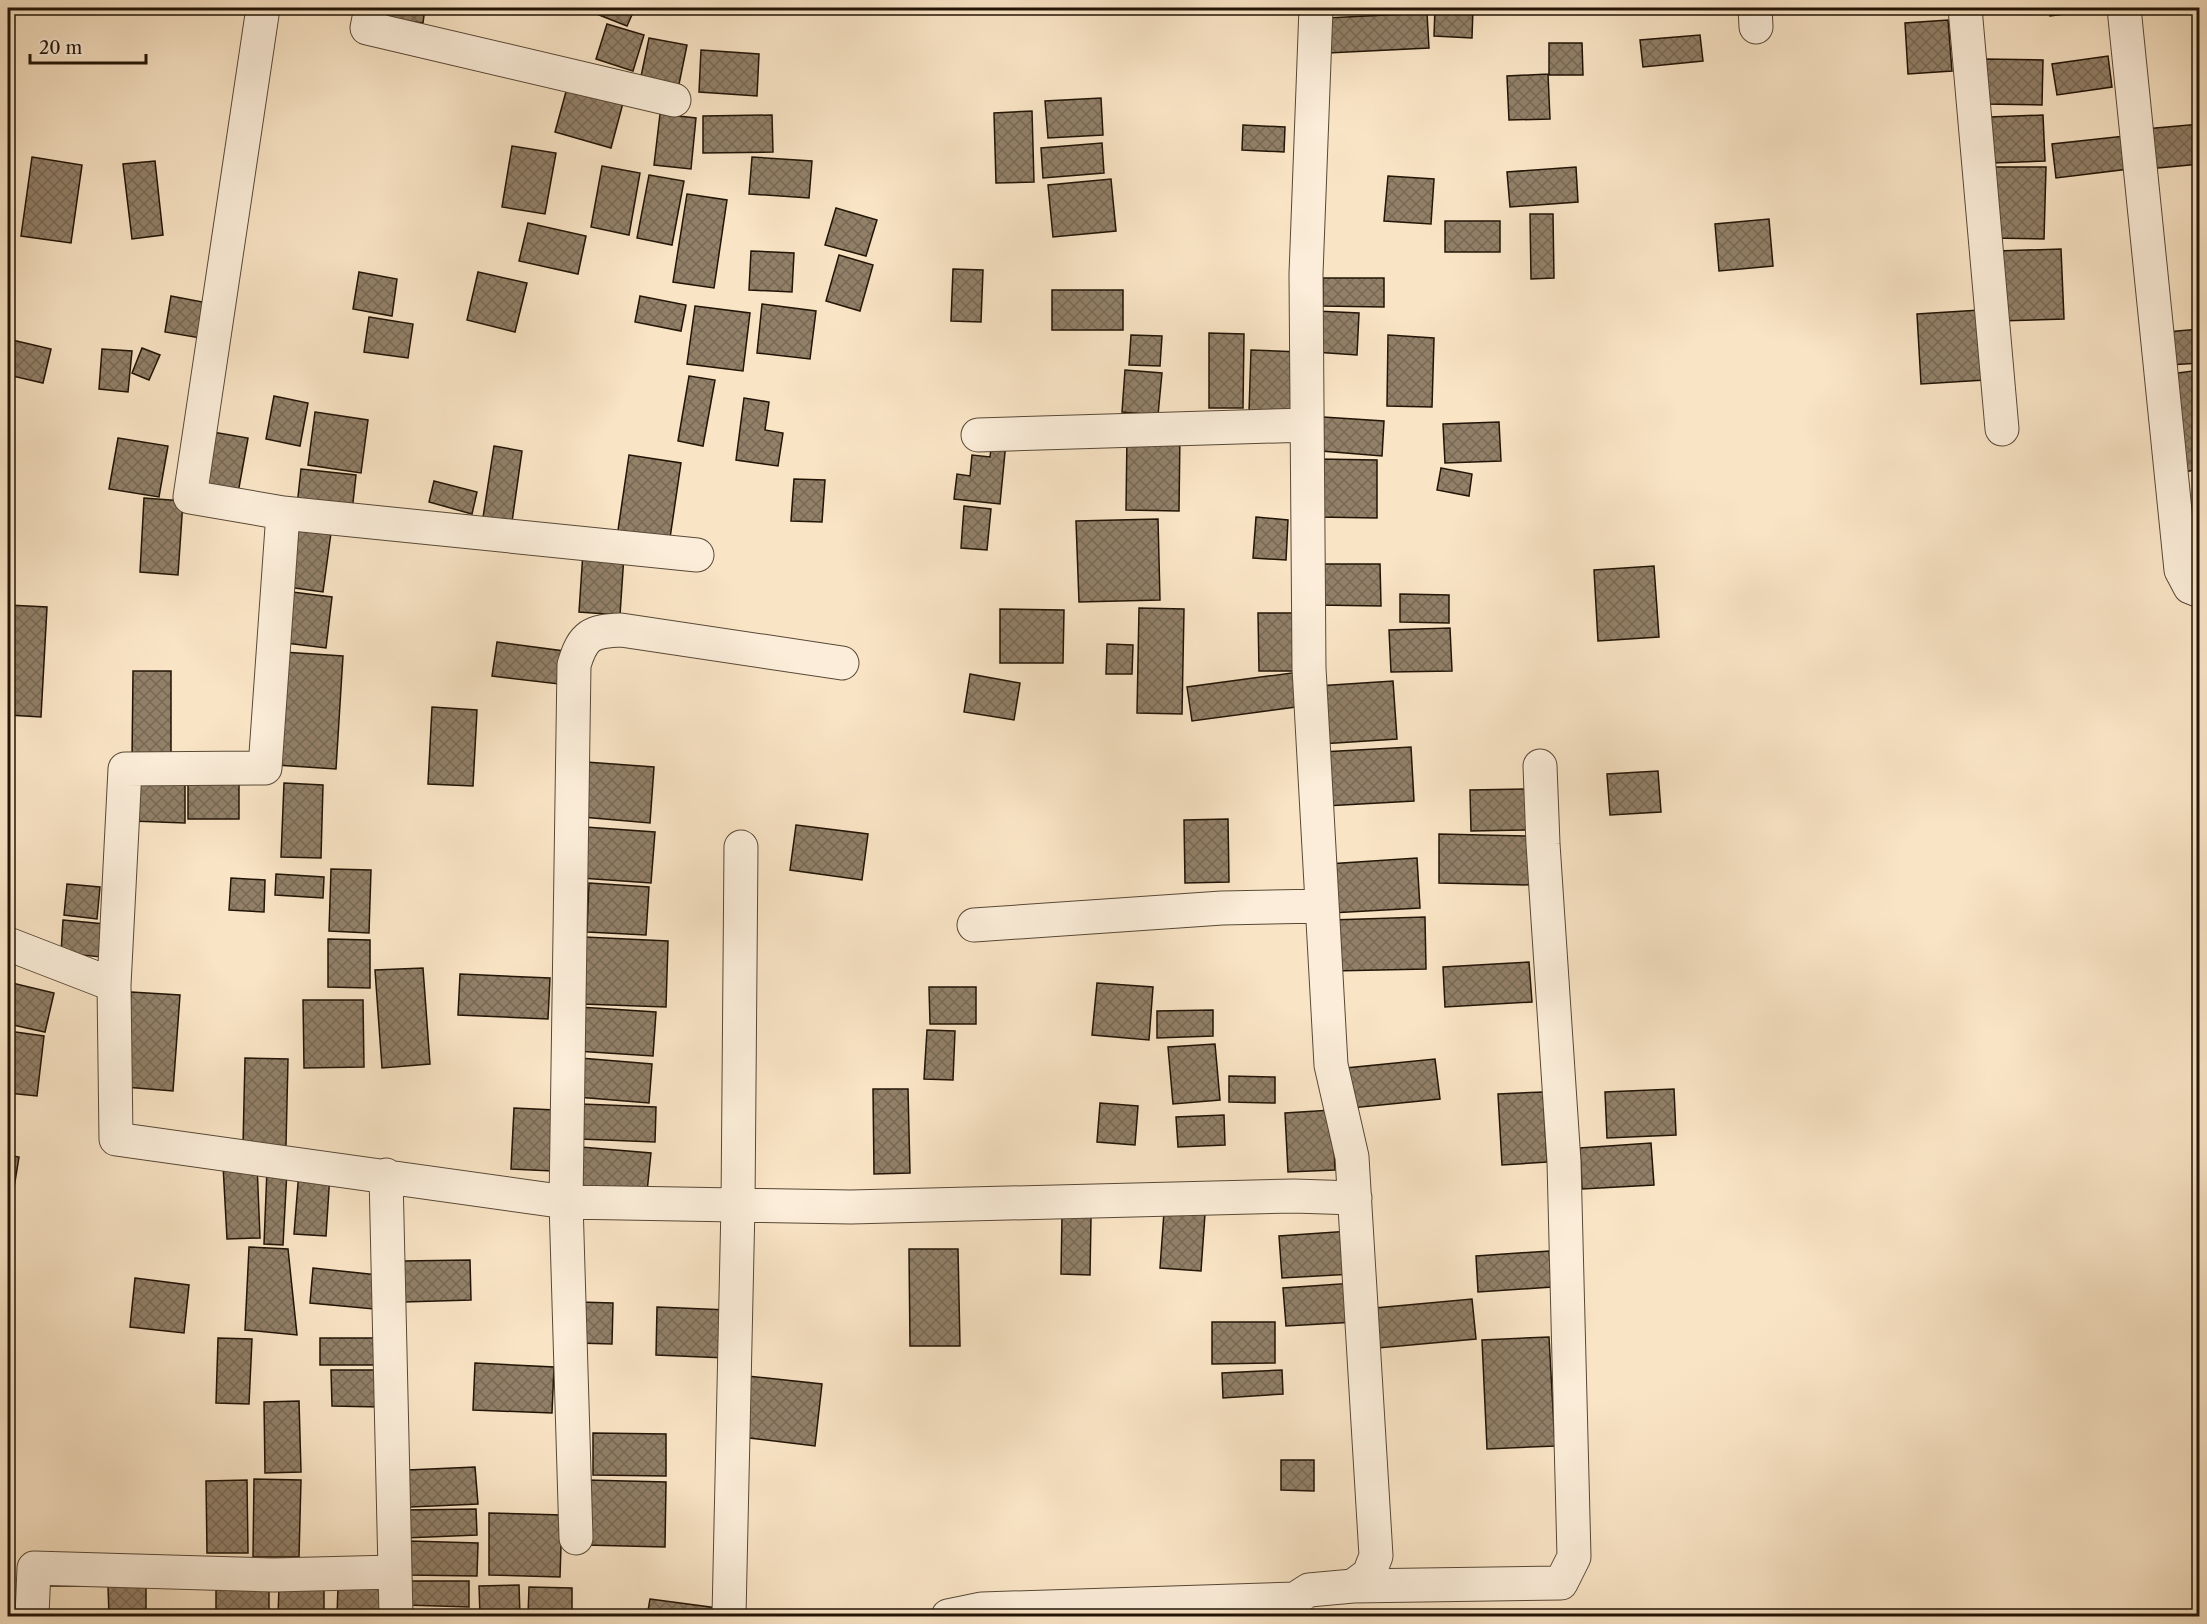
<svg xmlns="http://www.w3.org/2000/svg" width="2207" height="1624" viewBox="0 0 2207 1624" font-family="'Libre Caslon Text',serif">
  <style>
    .building { fill: url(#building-cross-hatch); stroke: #221406; stroke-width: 1.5 }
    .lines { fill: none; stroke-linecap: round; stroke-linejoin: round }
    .minor-casing { stroke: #584836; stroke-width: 35 }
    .minor { stroke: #fbedd9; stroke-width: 33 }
  </style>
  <defs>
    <pattern id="building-cross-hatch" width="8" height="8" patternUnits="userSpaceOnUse" patternTransform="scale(1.5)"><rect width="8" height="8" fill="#928069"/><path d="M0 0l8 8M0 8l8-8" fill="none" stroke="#776854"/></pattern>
  </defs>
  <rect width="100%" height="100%" fill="#f9e4c5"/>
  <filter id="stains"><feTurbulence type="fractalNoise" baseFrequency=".00333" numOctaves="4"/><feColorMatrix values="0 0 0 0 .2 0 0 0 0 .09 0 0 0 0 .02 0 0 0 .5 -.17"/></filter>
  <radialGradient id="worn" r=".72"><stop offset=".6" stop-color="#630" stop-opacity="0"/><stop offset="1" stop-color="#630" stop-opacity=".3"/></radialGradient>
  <path class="building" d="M 21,8 L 68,8 L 67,14 Z
    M 389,8 L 425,8 L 423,23 L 388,19 Z
    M 590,8 L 635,8 L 627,26 L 589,11 Z
    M 1435,8 L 1473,8 L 1472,38 L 1434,36 Z
    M 1898,8 L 1950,8 L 1898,12 Z
    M 2049,8 L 2113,8 L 2050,16 Z
    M 1427,13 L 1429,48 L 1328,53 L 1326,18 Z
    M 1948,20 L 1952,71 L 1908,74 L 1905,23 Z
    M 607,24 L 644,35 L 633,71 L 596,59 Z
    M 1700,35 L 1703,61 L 1643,67 L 1640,40 Z
    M 649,38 L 687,45 L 677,94 L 639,86 Z
    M 1549,43 L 1582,43 L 1583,75 L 1549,75 Z
    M 701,50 L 759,54 L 757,96 L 699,92 Z
    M 2108,56 L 2112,87 L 2057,95 L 2052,64 Z
    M 1983,59 L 2043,60 L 2042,105 L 1984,104 Z
    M 1548,74 L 1550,119 L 1509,120 L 1507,76 Z
    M 567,88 L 623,103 L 611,148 L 555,132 Z
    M 1101,98 L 1103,135 L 1048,138 L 1045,101 Z
    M 1032,111 L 1034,182 L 996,183 L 994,113 Z
    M 660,114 L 696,118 L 691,169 L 654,165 Z
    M 772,115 L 773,152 L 703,153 L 703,116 Z
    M 2043,115 L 2045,161 L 1992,163 L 1990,117 Z
    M 2200,124 L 2200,164 L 2148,169 L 2145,129 Z
    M 1243,125 L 1285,127 L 1284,152 L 1242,150 Z
    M 2125,136 L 2129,169 L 2056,178 L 2052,144 Z
    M 1102,143 L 1104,173 L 1043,178 L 1041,148 Z
    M 512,146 L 556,153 L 545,214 L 502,207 Z
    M 32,157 L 82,165 L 71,243 L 21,236 Z
    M 752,157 L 812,161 L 809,198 L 749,194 Z
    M 155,161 L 163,235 L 132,239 L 123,164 Z
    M 602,166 L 640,173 L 629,235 L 591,227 Z
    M 1576,167 L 1578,202 L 1510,207 L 1507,172 Z
    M 1994,167 L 2046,167 L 2044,239 L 1992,238 Z
    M 649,175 L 684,181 L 672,245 L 637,238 Z
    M 1388,176 L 1434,179 L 1431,224 L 1384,221 Z
    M 1111,179 L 1116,231 L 1053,237 L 1048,185 Z
    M 687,194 L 727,200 L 714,288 L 673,282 Z
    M 836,208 L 877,220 L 866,256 L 825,245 Z
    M 1530,214 L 1553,214 L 1554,278 L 1531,279 Z
    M 1769,219 L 1773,266 L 1719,271 L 1715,224 Z
    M 1445,221 L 1500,221 L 1500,252 L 1445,252 Z
    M 528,223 L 586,236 L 578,274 L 519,261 Z
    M 2061,249 L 2064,319 L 1999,321 L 1997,251 Z
    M 751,251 L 794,253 L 792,292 L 749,290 Z
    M 839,255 L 873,265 L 860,311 L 826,301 Z
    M 953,269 L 983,270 L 981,322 L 951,321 Z
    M 359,272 L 397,279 L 392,316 L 353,309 Z
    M 478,272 L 527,283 L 515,332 L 467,320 Z
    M 1323,278 L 1384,278 L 1384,307 L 1323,306 Z
    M 1052,290 L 1123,290 L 1123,330 L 1052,330 Z
    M 171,296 L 213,304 L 206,339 L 165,332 Z
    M 640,296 L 686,305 L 681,331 L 635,322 Z
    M 762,304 L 816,311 L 810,359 L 757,353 Z
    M 695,306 L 750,313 L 743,371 L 687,364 Z
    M 1980,310 L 1985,380 L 1921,384 L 1917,314 Z
    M 1315,311 L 1359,313 L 1357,355 L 1314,352 Z
    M 369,317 L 413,324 L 408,358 L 364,352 Z
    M 2200,329 L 2200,363 L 2169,365 L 2166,332 Z
    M 1209,333 L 1244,334 L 1243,408 L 1209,408 Z
    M 1131,335 L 1162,336 L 1160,366 L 1129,365 Z
    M 1388,335 L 1434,338 L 1432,407 L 1387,406 Z
    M 8,339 L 51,349 L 43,383 L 8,375 Z
    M 142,348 L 160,355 L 149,380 L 132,373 Z
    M 102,349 L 132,351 L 128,392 L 99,389 Z
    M 1251,350 L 1300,352 L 1298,413 L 1249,412 Z
    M 1125,370 L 1162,373 L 1158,415 L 1122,412 Z
    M 2200,370 L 2200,469 L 2184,472 L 2171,374 Z
    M 689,376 L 715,380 L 703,446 L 678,441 Z
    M 274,396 L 308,403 L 300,446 L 266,439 Z
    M 744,398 L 769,402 L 765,430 L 783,433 L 778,466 L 736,460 Z
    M 315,412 L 368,420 L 361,473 L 308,465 Z
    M 1323,417 L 1384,421 L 1382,456 L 1321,451 Z
    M 1499,422 L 1501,461 L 1445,463 L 1443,424 Z
    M 207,431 L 248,438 L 238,493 L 197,485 Z
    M 1180,432 L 1179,511 L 1126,510 L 1127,434 Z
    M 118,438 L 168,446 L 159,497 L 109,489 Z
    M 992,441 L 1006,442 L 1000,504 L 954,499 L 957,474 L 970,476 L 972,455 L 990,457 Z
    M 494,446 L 522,451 L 511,529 L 482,524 Z
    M 629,455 L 681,463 L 669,545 L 617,537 Z
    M 1318,459 L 1377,460 L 1377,518 L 1317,517 Z
    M 1441,468 L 1472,474 L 1469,496 L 1437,490 Z
    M 301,469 L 356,475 L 352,512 L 297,506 Z
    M 794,479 L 825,480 L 822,522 L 791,521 Z
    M 434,481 L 477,492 L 472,514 L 429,502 Z
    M 144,498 L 183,501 L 178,575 L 140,572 Z
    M 964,506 L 991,509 L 987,550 L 961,548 Z
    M 1256,517 L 1288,520 L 1286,560 L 1253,558 Z
    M 1158,519 L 1160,600 L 1079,602 L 1076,521 Z
    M 290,527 L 331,533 L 323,592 L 281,586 Z
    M 583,552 L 624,555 L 620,615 L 579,612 Z
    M 1317,564 L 1380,564 L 1381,606 L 1317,605 Z
    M 1654,566 L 1659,637 L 1598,641 L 1594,570 Z
    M 284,591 L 332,597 L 326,648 L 278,642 Z
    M 1400,594 L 1449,595 L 1449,623 L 1400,622 Z
    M 8,605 L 47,607 L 41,717 L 8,715 Z
    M 1139,608 L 1184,609 L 1182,714 L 1137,713 Z
    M 1000,609 L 1064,610 L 1063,663 L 1000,663 Z
    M 1258,613 L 1302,613 L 1302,671 L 1259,671 Z
    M 1450,628 L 1452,671 L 1391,672 L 1389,630 Z
    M 497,642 L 564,651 L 559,684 L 492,676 Z
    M 1107,644 L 1133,645 L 1132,674 L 1106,674 Z
    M 283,652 L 343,656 L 336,769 L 276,765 Z
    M 133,671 L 171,671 L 171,761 L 132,761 Z
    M 1299,672 L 1303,706 L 1192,721 L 1187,687 Z
    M 970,674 L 1020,683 L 1014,720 L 964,712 Z
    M 1393,681 L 1397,739 L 1321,744 L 1317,686 Z
    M 432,707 L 477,710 L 473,786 L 428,784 Z
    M 1411,747 L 1414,801 L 1325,806 L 1322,752 Z
    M 586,762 L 654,767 L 650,823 L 582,817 Z
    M 1658,771 L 1661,812 L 1610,815 L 1607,774 Z
    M 133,776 L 185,778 L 185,823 L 132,821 Z
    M 188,781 L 239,781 L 239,819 L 188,819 Z
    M 284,783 L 323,785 L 321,858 L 281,857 Z
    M 1528,789 L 1529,830 L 1471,831 L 1470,790 Z
    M 1228,819 L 1229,882 L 1185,883 L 1184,820 Z
    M 796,825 L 868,834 L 862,880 L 790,870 Z
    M 585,827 L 655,832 L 651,883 L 581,878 Z
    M 1439,834 L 1531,836 L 1530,885 L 1439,883 Z
    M 1417,858 L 1420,908 L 1331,913 L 1328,864 Z
    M 331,869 L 371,870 L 369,933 L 329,931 Z
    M 276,874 L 324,877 L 323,898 L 275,895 Z
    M 231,878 L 265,880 L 264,912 L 229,910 Z
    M 589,883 L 649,887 L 646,935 L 587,932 Z
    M 67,884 L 100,887 L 97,919 L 64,915 Z
    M 1425,917 L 1426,969 L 1332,971 L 1331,920 Z
    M 63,920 L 105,924 L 102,957 L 61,953 Z
    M 584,937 L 668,941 L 666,1007 L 582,1004 Z
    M 328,939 L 370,940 L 370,988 L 328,987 Z
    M 1529,962 L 1532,1002 L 1445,1007 L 1443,967 Z
    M 423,968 L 430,1064 L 382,1068 L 375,970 Z
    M 460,974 L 550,978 L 548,1019 L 458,1015 Z
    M 8,982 L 54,993 L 45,1032 L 8,1024 Z
    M 1097,983 L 1153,987 L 1149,1040 L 1092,1035 Z
    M 929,987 L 976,987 L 976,1024 L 930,1024 Z
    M 131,992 L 180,995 L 173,1091 L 125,1087 Z
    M 303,1000 L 363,1000 L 364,1067 L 304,1068 Z
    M 579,1007 L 656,1012 L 653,1056 L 576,1051 Z
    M 1213,1010 L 1213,1036 L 1157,1038 L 1157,1011 Z
    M 927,1030 L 955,1031 L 953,1080 L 924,1079 Z
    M 8,1031 L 44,1036 L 37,1096 L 8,1093 Z
    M 1215,1044 L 1220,1100 L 1173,1104 L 1168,1047 Z
    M 245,1058 L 288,1059 L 286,1146 L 243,1146 Z
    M 580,1058 L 652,1064 L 649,1103 L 577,1097 Z
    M 1435,1059 L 1440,1099 L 1351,1108 L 1346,1068 Z
    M 1229,1076 L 1275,1077 L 1275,1103 L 1229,1102 Z
    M 873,1089 L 908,1089 L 910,1173 L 874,1174 Z
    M 1674,1089 L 1676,1135 L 1607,1138 L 1605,1092 Z
    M 1543,1092 L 1547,1162 L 1502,1165 L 1498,1094 Z
    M 1100,1103 L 1138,1106 L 1135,1145 L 1097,1142 Z
    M 581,1104 L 656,1107 L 655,1142 L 580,1139 Z
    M 514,1108 L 555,1110 L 552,1171 L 511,1169 Z
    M 1332,1110 L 1335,1170 L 1288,1172 L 1285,1113 Z
    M 1224,1115 L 1225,1145 L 1178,1147 L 1176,1117 Z
    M 1651,1143 L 1654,1185 L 1582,1189 L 1580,1148 Z
    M 581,1147 L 651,1153 L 647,1192 L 577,1186 Z
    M 8,1155 L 19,1157 L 12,1200 L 8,1200 Z
    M 257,1164 L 260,1238 L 227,1239 L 223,1165 Z
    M 267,1169 L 287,1170 L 283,1245 L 264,1244 Z
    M 299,1171 L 330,1173 L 326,1236 L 294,1234 Z
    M 1164,1212 L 1205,1214 L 1201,1271 L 1160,1268 Z
    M 1062,1216 L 1091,1217 L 1090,1275 L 1061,1274 Z
    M 1350,1231 L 1353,1274 L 1282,1278 L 1279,1236 Z
    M 249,1247 L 288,1249 L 297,1335 L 245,1330 Z
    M 909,1249 L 958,1249 L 960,1346 L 910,1346 Z
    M 1549,1251 L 1552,1287 L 1478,1292 L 1476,1256 Z
    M 470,1260 L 471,1300 L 404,1302 L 403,1261 Z
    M 313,1268 L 378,1275 L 374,1309 L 310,1303 Z
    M 8,1273 L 12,1274 L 8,1300 Z
    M 135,1278 L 189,1285 L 184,1333 L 130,1327 Z
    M 1354,1283 L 1356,1322 L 1286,1326 L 1283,1288 Z
    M 1472,1299 L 1476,1339 L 1378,1348 L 1375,1308 Z
    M 578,1302 L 613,1303 L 612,1344 L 577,1343 Z
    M 657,1307 L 728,1310 L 726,1358 L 656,1355 Z
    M 1212,1322 L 1275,1322 L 1275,1363 L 1212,1364 Z
    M 1549,1337 L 1555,1446 L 1487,1449 L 1482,1340 Z
    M 218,1338 L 252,1339 L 249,1404 L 216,1403 Z
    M 320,1338 L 377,1338 L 377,1365 L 320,1365 Z
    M 475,1363 L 554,1367 L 552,1413 L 473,1410 Z
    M 331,1370 L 380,1370 L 380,1407 L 332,1406 Z
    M 1282,1370 L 1283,1394 L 1223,1398 L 1222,1373 Z
    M 747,1376 L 822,1384 L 815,1446 L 741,1437 Z
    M 299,1401 L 301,1472 L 265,1473 L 264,1402 Z
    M 593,1433 L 666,1434 L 666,1476 L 593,1475 Z
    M 1281,1460 L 1314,1460 L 1314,1491 L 1281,1490 Z
    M 475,1467 L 478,1504 L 410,1507 L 408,1470 Z
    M 254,1479 L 301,1480 L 299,1557 L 253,1557 Z
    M 247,1480 L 248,1553 L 207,1553 L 206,1481 Z
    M 586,1480 L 666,1482 L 665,1547 L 585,1545 Z
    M 476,1509 L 477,1535 L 405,1538 L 404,1510 Z
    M 489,1513 L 562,1515 L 560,1577 L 489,1575 Z
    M 409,1541 L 478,1543 L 477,1576 L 408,1575 Z
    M 405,1581 L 469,1581 L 469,1607 L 406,1605 Z
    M 146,1585 L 146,1616 L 109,1616 L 108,1586 Z
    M 519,1585 L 520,1616 L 480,1616 L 479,1586 Z
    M 338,1586 L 390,1587 L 389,1616 L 337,1616 Z
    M 279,1587 L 324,1589 L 324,1616 L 278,1616 Z
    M 529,1587 L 572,1588 L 572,1616 L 528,1616 Z
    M 216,1590 L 269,1590 L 269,1616 L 216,1616 Z
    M 650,1599 L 725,1609 L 724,1616 L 647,1616 Z
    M 410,1614 L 471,1615 L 471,1616 L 410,1616 Z"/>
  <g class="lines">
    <defs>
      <path id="minor" d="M 263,8 L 190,497 L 283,513
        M 371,8 L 367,28 L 674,100
        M 1755,8 L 1756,27
        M 1965,8 L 2002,429
        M 2124,8 L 2181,570 L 2190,587 L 2200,591
        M 978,435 L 1307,425
        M 974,925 L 1222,908 L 1322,906
        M 8,944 L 114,985 L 116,1139 L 566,1202 L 851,1207 L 1294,1196 L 1355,1198
        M 114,985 L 125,769 L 265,768 L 283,513 L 697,555
        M 386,1175 L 396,1616
        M 576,1538 L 566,1202 L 574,665 C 583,635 591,631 621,630 L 842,663
        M 1353,1586 L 1561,1583 L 1574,1557 L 1564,1162 L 1543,844 L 1540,766
        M 32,1616 L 34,1568 L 274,1575 L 394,1572
        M 729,1616 L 738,1205 L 741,847
        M 948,1616 L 982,1609 L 1295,1599
        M 1290,1616 L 1295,1599 L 1309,1590 L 1353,1586 L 1369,1574 L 1376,1556 L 1352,1157 L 1331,1065 L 1309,668 L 1306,274 L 1316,8"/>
    </defs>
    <use href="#minor" class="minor-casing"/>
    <use href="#minor" class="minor"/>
  </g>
  <rect width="2207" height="1624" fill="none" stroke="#f9e4c5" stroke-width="30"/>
  <rect x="9" y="9" width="2189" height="1606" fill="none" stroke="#221406" stroke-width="3"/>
  <rect x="15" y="15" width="2177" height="1594" fill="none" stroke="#221406" stroke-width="1.5"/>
  <path d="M30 54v9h116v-9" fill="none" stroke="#221406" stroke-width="3"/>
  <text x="39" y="54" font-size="18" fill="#221406" stroke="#fbedd9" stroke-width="4.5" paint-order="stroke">20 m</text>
  <rect width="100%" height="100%" filter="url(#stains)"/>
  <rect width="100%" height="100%" fill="url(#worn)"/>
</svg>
